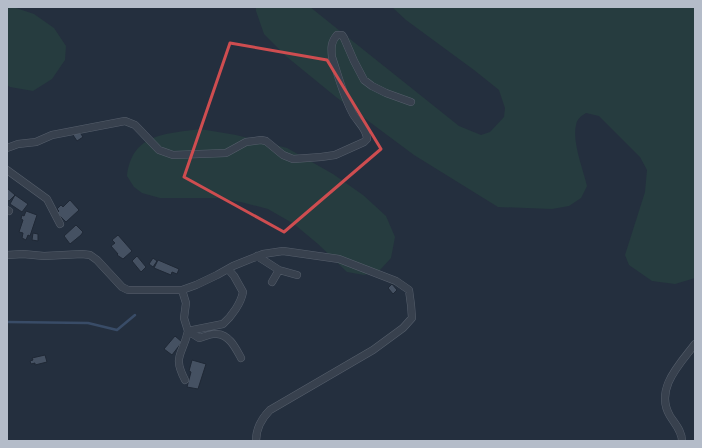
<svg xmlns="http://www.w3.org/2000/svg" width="702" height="448" viewBox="0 0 702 448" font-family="Figtree,sans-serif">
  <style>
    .green { fill: #263c3f }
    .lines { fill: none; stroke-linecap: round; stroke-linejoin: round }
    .stream { stroke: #394c67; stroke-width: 2.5 }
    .building { fill: #455162; stroke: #1f2835 }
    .street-casing { stroke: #565f6c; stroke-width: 8 }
    .street { stroke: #38414e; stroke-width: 7 }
    .marked { fill: none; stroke: #ce4d50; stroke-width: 3; stroke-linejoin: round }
  </style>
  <rect width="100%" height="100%" fill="#242f3e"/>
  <path class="green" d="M 7,7 L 13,7 L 34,14 L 54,28 L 66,46 L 65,60 L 52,79 L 33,91 L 10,87 L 7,85 Z
    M 256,7 L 310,7 L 459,126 L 481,135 L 490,132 L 504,117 L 505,108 L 499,90 L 474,70 L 406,20 L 392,7 L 695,7 L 695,278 L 675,284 L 652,281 L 629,265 L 625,255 L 645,192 L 647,170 L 640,157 L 599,116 L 586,113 C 581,116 577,119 576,125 C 572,142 583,169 587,186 L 581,198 L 569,206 L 552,209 L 498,207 L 414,155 L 336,97 L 287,57 L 264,34 L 256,11 Z
    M 200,129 L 236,135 L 287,148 L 333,174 L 363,195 L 386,216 L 395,237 L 391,258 L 379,271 L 364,275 L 347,272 L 318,244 L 294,224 L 268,209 L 241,202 L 217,198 L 160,198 L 142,193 L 134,187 L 127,176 C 132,133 166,134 200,129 Z"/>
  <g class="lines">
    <path class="stream" d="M 7,322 L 88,323 L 117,330 L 135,315"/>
  </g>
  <path class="building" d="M 79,131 L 83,137 L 77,141 L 73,135 Z
    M 7,188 L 15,195 L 9,201 L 7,200 Z
    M 15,195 L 28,204 L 22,212 L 10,204 Z
    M 70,200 L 79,210 L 66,222 L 57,213 L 59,211 L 57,209 L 61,205 L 63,207 Z
    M 26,211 L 37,215 L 30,236 L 28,235 L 26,240 L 22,238 L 23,233 L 19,232 L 23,220 L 21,219 L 22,215 L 24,216 Z
    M 76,225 L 83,232 L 81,235 L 70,244 L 64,236 Z
    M 33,233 L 38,234 L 38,241 L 32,240 Z
    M 118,235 L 132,251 L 123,259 L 117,255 L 118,254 L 111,246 L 115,243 L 112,240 Z
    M 137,256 L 146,267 L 141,272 L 132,261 Z
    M 153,258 L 157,261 L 153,267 L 149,264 Z
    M 158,260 L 179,269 L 177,274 L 172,272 L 171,275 L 154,268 Z
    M 392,284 L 397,290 L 393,294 L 388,288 Z
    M 175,336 L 182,342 L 172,355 L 164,349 Z
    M 45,355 L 47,362 L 35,365 L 35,363 L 31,364 L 30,361 L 33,360 L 32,358 Z
    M 192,360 L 206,364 L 198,389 L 187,387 L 191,372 L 189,371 Z"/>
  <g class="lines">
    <defs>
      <path id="street" d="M 7,148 L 18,144 L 36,142 L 52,135 L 125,121 L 135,125 L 159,150 L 173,155 L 226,153 L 246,142 L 261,140 L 266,141 L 283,155 L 293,159 L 321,157 L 335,155 L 364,142 L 367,139 C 367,128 356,121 352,112 C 343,95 338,75 332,57 C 331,47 331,42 337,35 L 342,35 L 344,38 L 354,61 L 364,80 L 372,86 L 386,93 L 411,102
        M 7,170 L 47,199 L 60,224
        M 7,210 L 9,211
        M 7,255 L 23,254 L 44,256 L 82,254 L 90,255 L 97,260 L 122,287 L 128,290 L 182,290 L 196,285 L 217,275 L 233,266 L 263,254 L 283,251 L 339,259 L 396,281 L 409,290 L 411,305 L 412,318 L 403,328 L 373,350 L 270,410 C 261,419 256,428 256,441
        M 257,256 L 279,270 L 297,275
        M 272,282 L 279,270
        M 182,290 L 186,303 L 184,318 L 188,331 L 199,338 C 204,337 212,333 217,334 C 230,335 236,349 241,358
        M 185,380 C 172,355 183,355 188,331 L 223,324 C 232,316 241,303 243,292 L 234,276 L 228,269
        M 682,441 C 682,431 675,424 670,416 C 654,389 680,364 695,344"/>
    </defs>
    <use href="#street" class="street-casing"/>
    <use href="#street" class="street"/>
  </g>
  <path class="marked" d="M 230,43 L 327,60 L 381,149 L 284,232 L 184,177 Z"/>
  <rect width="702" height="448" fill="none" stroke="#b4bcc9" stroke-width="16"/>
</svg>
